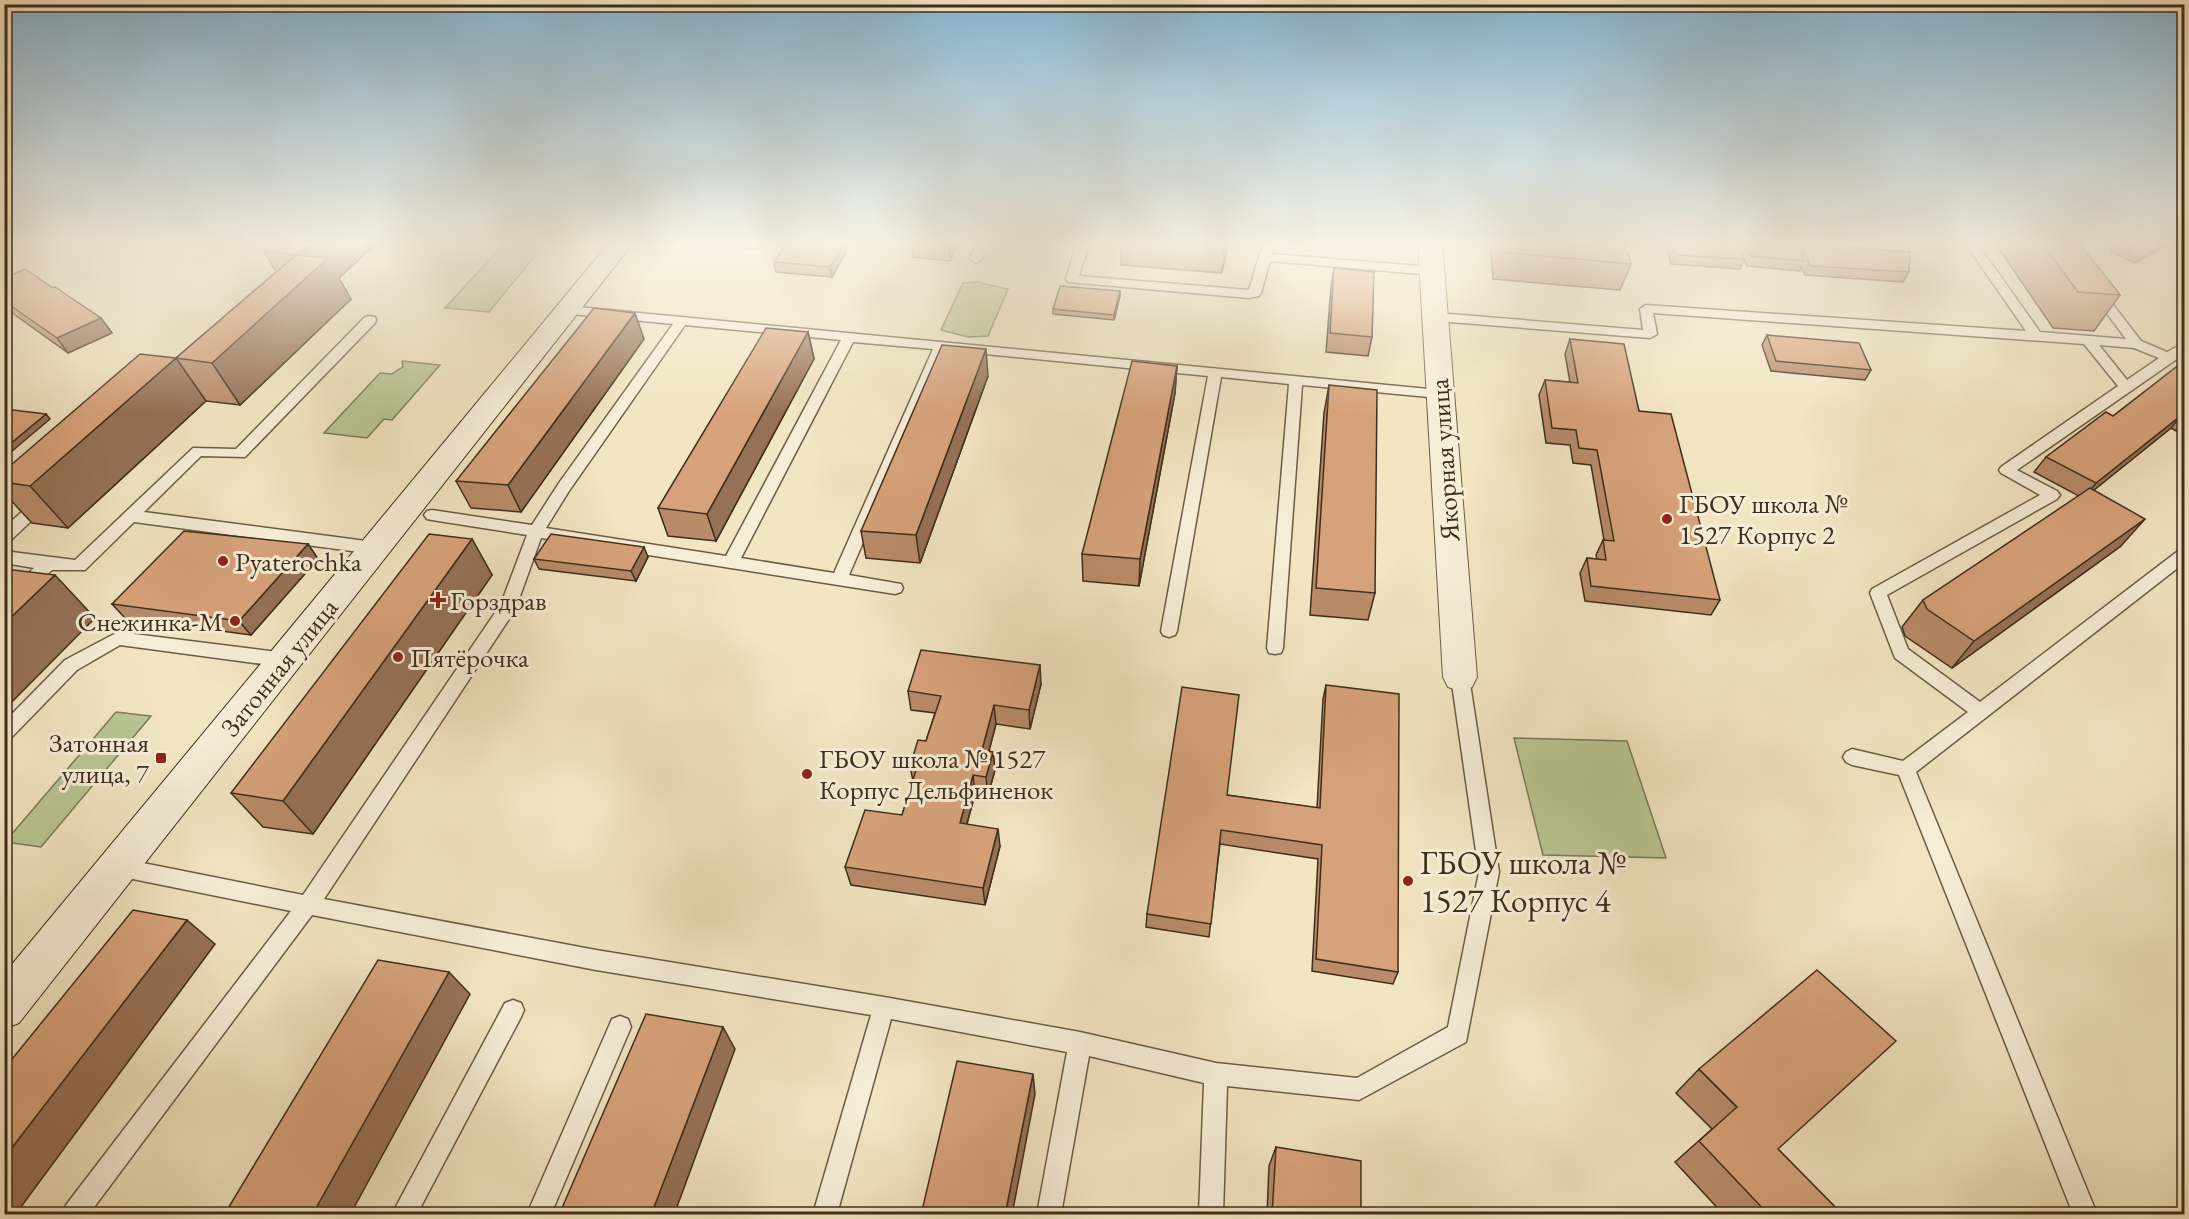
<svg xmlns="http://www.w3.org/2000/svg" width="2189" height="1219" viewBox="0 0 2189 1219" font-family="'EB Garamond',serif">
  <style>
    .green { fill: #b9c594; stroke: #7c7a58; stroke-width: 1.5 }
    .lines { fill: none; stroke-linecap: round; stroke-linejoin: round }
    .lane-casing { stroke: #6b5c45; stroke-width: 3 }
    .street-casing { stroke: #6b5c45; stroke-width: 2 }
    .secondary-casing { stroke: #3e2e1b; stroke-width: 2 }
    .lane { fill: #f7eed7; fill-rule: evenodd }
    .street { fill: #f7eed7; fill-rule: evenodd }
    .secondary { fill: #f7eed7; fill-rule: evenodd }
    .wall { fill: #b98b6a; stroke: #3e2e1b; stroke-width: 1.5 }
    .shaded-wall { fill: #967156; stroke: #3e2e1b; stroke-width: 1.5 }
    .building { fill: #d7a27b; stroke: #3e2e1b; stroke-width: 1.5 }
    .poi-dot { fill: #8f2418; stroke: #f7eed7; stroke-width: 2 }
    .labels { text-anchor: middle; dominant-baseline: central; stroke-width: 6; stroke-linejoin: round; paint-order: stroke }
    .street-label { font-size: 27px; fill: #3e2e1b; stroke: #f7eed7 }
    .poi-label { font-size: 27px; fill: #3e2e1b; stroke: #f7eed7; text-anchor: start }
    .near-poi-label { font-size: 33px; fill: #3e2e1b; stroke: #f7eed7; text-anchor: start }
  </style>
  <rect width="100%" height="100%" fill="#f2e5c2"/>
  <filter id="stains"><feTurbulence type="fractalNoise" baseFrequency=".00333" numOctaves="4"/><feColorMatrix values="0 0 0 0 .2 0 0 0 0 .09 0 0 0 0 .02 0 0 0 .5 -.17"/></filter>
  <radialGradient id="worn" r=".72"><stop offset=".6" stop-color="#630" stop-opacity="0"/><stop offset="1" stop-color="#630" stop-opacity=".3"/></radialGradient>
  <path class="green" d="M 501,247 L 539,251 L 489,312 L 445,308 Z
    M 977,282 L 1008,289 L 988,336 L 968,337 L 941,330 L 963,283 Z
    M 402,361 L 440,365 L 392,420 L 384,419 L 367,438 L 324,433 L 380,373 L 392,374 L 403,367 Z
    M 116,712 L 151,716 L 41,847 L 5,842 Z
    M 1514,738 L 1627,741 L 1666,858 L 1543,855 Z"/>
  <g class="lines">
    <defs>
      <path id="lane" d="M 736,243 L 763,243 L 764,244 C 758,250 742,249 736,243 Z
        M 976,243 L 988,243 L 982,259 L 976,263 L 970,259 Z
        M 1077,243 L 1089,243 L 1079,276 L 1249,290 L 1263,243 L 1275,243 L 1272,254 L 1432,267 L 1438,271 L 1432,275 L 1270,261 L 1261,293 L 1259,296 L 1249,298 L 1068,282 L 1066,279 Z
        M 1965,243 L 1977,243 L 2040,332 L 2126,339 L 2091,292 L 2097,288 L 2101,289 L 2141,341 L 2167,352 L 2184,343 L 2184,353 L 2174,361 L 2017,470 L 2057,491 L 2060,495 L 2057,499 L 1887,595 L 1908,649 L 1980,702 L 2178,551 L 2184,550 L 2184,563 L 1916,772 L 2097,1214 L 2073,1214 L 1899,775 L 1852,765 L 1846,762 L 1843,757 L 1846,752 L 1852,749 L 1903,761 L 1968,712 L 1895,658 L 1870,593 L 1872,589 L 2040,495 L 2001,473 L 1999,470 L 2001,467 L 2118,386 L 2084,344 L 1653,313 L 1657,334 L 1650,338 L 1437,321 L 1431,317 L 1437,313 L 1643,330 L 1640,309 L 1646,305 L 2026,331 ZM 2099,345 L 2134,348 L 2159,358 L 2127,380 Z
        M 567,306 L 1439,390 L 1446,394 L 1439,398 L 1302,385 L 1283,648 L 1281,653 L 1275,654 L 1269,653 L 1267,648 L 1289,384 L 1221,377 L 1177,631 L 1175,635 L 1169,637 L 1163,635 L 1161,631 L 1208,376 L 946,350 L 849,575 L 901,584 L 903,588 L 901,592 L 895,594 L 541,538 L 515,610 L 324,899 L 596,950 L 884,997 L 1080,1032 L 1216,1063 L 1357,1078 L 1448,1027 L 1479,872 L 1451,677 L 1454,672 L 1460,670 L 1466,672 L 1469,677 L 1499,872 L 1466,1042 L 1359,1100 L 1227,1086 L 1223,1214 L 1199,1214 L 1204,1083 L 1089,1056 L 1061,1214 L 1037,1214 L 1067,1052 L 891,1019 L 837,1214 L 813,1214 L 871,1015 L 596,970 L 312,915 L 89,1214 L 63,1214 L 66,1205 L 291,911 L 118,876 L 111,873 L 108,867 L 111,861 L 118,858 L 303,895 L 501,604 L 527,535 L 432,520 L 427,519 L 424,515 L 427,511 L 432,510 L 532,525 L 559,483 L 673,324 L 562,313 L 561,310 ZM 685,325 L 841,340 L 726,556 L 546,528 L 569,491 ZM 853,342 L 933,349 L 834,573 L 741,558 Z
        M 370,316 L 375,317 L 376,320 L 375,323 L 245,457 L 201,456 L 144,512 L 374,542 L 380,544 L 382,548 L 380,552 L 374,554 L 134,522 L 85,570 L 52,570 L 10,610 L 4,612 L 4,596 L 34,568 L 4,563 L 4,551 L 75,560 L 193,448 L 236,449 L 365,317 Z
        M 41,498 L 49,503 L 46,507 L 10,541 L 4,542 L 4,528 L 36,499 Z
        M 118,632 L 285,653 L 291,655 L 294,660 L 291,665 L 285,667 L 120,645 L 77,670 L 10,739 L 4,741 L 4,722 L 65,660 Z
        M 513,1000 L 521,1003 L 524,1010 L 521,1017 L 417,1214 L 392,1214 L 505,1003 Z
        M 620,1016 L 628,1019 L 631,1027 L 551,1214 L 527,1214 L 612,1019 Z"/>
      <path id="street" d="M 1418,243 L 1442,243 L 1477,677 L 1472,687 L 1460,691 L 1448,687 L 1443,677 Z"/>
      <path id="secondary" d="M 609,243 L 633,243 L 19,1023 L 4,1029 L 4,974 Z"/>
    </defs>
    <use href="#lane" class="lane-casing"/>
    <use href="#street" class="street-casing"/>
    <use href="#secondary" class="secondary-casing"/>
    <use href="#lane" class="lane"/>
    <use href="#street" class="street"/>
    <use href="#secondary" class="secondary"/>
  </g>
  <path class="wall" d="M 275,243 L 377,243 L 339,278 L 351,299 L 240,405 L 206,401 L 68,528 L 32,523 L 4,493 L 4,471 L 176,358 L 276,272 L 264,251 Z
    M 911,243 L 958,243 L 950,261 L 913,257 Z
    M 1121,243 L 1228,243 L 1222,273 L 1121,265 Z
    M 1299,243 L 1340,243 L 1339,246 Z
    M 1490,243 L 1625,243 L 1631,264 L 1620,290 L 1493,279 Z
    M 1665,243 L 1797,243 L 1799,247 L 1801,243 L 1909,272 L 1903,282 L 1805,275 L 1801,267 L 1800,271 L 1747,266 L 1744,259 L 1740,269 L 1671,264 Z
    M 1995,243 L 2079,243 L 2120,295 L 2094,331 L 2053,328 Z
    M 2168,243 L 2165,247 L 2135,263 L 2110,251 L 2113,246 Z
    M 845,254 L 832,277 L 776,272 L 774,262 Z
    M 1334,268 L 1372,337 L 1368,356 L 1326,352 L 1331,287 Z
    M 4,278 L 53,288 L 101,318 L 112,333 L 68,353 L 4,307 Z
    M 1120,291 L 1120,296 L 1114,320 L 1053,314 L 1053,309 Z
    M 808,332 L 814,359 L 716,541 L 668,536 L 658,508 Z
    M 1767,335 L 1871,370 L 1865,380 L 1771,371 L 1762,345 Z
    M 644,339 L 521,512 L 471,508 L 456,481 Z
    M 1570,339 L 1639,411 L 1720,600 L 1711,615 L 1585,601 L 1580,573 L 1587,558 L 1597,559 L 1596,555 L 1603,540 L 1604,540 L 1591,465 L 1573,463 L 1570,445 L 1546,443 L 1539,395 L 1545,380 L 1570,382 L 1565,354 Z
    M 2184,361 L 2184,427 L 2178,432 L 2171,428 L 2094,490 L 2121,546 L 1952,668 L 1905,636 L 1902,627 L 1923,600 L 2079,496 L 2034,472 L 2046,457 L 2113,416 Z
    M 1177,366 L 1175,393 L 1139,586 L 1083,581 L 1082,554 Z
    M 988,376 L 920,563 L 866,558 L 861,531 Z
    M 1329,385 L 1375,593 L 1368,620 L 1310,615 L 1324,413 Z
    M 472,539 L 492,575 L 313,834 L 263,827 L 231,793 Z
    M 308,544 L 318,559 L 251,635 L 125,618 L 112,604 Z
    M 648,557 L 636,581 L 539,569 L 534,559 Z
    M 1041,684 L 1030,729 L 996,724 L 989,751 L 993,752 L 995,770 L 988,795 L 975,794 L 967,824 L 1000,846 L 985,905 L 851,885 L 845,867 L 902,815 L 913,781 L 910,766 L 926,741 L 935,713 L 911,710 L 908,691 Z
    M 1326,685 L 1398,972 L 1393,984 L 1312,971 L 1318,859 L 1220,844 L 1209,937 L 1146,927 L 1147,914 L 1227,795 L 1317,808 L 1323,699 Z
    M 1699,1069 L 1778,1149 L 1843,1215 L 1724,1215 L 1675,1162 L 1712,1129 L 1676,1093 Z
    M 1276,1147 L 1361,1215 L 1267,1215 L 1269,1166 Z"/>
  <path class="shaded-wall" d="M 310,243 L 377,243 L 339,278 L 351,299 L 240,405 L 212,363 L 296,255 Z
    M 949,243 L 958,243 L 950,261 Z
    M 1224,243 L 1228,243 L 1222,273 Z
    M 2168,243 L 2165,247 L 2135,263 L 2139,258 Z
    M 844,244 L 845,254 L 832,277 L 830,267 Z
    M 1120,291 L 1120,296 L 1114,320 L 1114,315 Z
    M 635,313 L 644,339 L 521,512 L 508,485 Z
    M 101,318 L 112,333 L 68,353 L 57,338 Z
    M 808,332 L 814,359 L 716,541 L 707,514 Z
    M 986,349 L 988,376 L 920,563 L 916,535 Z
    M 176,358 L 206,401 L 68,528 L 30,486 Z
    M 1177,366 L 1175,393 L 1139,586 L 1140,559 Z
    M 46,414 L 50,419 L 4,458 L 4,449 Z
    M 2183,414 L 2171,428 L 2084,498 L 2096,483 Z
    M 2145,519 L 2121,546 L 1952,668 L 1974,641 Z
    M 472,539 L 492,575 L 313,834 L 283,801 Z
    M 308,544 L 318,559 L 251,635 L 239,621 Z
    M 644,547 L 648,557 L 636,581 L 631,571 Z
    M 55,575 L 95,618 L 4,710 L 4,624 Z
    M 1040,665 L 1041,684 L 1030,729 L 1029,710 Z
    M 994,705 L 996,724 L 984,769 L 982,750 Z
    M 993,752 L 995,770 L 988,795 L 986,777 Z
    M 973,775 L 975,794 L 962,841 L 960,823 Z
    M 998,829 L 1000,846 L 985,905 L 983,888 Z
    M 187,920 L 215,944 L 15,1215 L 4,1215 L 4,1158 Z
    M 449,972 L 470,994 L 350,1215 L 312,1215 Z
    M 723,1027 L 735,1049 L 674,1215 L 651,1215 Z
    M 1033,1074 L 1035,1094 L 1012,1215 L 1005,1215 Z"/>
  <path class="building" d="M 275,243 L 310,243 L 296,255 L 264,251 Z
    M 786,243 L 828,243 L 844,244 L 830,267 L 774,262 Z
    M 1500,243 L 1625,243 L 1631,264 L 1501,252 Z
    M 1672,243 L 1737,243 L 1744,259 L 1675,255 Z
    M 1746,243 L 1797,243 L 1804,261 L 1751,256 Z
    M 1801,243 L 1910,252 L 1909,272 L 1810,266 Z
    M 2042,243 L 2079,243 L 2120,295 L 2078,292 Z
    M 2120,243 L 2168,243 L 2139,258 L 2113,246 Z
    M 296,255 L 328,258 L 212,363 L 176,358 Z
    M 1334,268 L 1374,272 L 1372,337 L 1330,333 Z
    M 25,269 L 53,288 L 55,287 L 101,318 L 57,338 L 4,301 L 4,278 Z
    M 1060,286 L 1120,291 L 1114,315 L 1053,309 Z
    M 594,308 L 635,313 L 508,485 L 456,481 Z
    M 766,328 L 808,332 L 707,514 L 658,508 Z
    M 1767,335 L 1859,343 L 1871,370 L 1776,361 Z
    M 1570,339 L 1624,344 L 1639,411 L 1671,414 L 1720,600 L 1591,586 L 1587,558 L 1606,560 L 1603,540 L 1614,541 L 1597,450 L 1579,448 L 1576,430 L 1552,428 L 1545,380 L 1578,383 Z
    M 942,345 L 986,349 L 916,535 L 861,531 Z
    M 140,354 L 176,358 L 30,486 L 4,482 L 4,471 Z
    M 1132,361 L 1177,366 L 1140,559 L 1082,554 Z
    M 2184,361 L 2184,414 L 2183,414 L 2096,483 L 2046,457 L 2106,412 L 2113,416 Z
    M 1329,385 L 1377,390 L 1375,593 L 1316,588 Z
    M 5,409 L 46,414 L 4,449 Z
    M 2090,488 L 2145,519 L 1974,641 L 1927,609 L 1923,600 Z
    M 184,531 L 308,544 L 239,621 L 112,604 Z
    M 429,534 L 472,539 L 283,801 L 231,793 Z
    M 551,534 L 644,547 L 631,571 L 534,559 Z
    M 5,569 L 55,575 L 4,624 L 4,570 Z
    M 921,650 L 1040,665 L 1029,710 L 994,705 L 982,750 L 993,752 L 986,777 L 973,775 L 960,823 L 998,829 L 983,888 L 845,867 L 865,810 L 902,815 L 917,767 L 910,766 L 918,740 L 926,741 L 941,696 L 908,691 Z
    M 1326,685 L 1399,694 L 1398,972 L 1316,959 L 1322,845 L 1221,830 L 1211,924 L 1147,914 L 1182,687 L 1239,695 L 1227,795 L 1320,808 Z
    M 133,910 L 187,920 L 4,1158 L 4,1069 Z
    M 378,960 L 449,972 L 312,1215 L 224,1215 Z
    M 1817,970 L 1896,1041 L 1778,1149 L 1843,1215 L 1769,1215 L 1699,1141 L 1737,1107 L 1699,1069 Z
    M 646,1014 L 723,1027 L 651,1215 L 559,1215 Z
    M 957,1061 L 1033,1074 L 1005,1215 L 921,1215 Z
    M 1276,1147 L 1361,1161 L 1361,1215 L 1272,1215 Z"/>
  <linearGradient id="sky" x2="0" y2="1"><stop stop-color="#89b8d5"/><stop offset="0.59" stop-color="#f9f3e4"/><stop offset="1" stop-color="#f9f3e4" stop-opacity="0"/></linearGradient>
  <rect width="2189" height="413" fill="url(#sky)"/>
  <g class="poi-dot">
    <circle cx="1667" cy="519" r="6"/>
    <circle cx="223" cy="561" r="6"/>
    <path d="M435 591h6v6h6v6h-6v6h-6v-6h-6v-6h6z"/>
    <circle cx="235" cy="621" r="6"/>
    <circle cx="398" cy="657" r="6"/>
    <rect x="155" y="752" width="12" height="12" rx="3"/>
    <circle cx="807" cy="774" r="6"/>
    <circle cx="1408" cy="881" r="6"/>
  </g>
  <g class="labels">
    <g class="street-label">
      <text transform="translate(1444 460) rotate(-94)">Якорная улица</text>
      <text transform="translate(279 667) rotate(-51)">Затонная улица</text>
    </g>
    <g class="poi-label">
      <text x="1679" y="503">ГБОУ школа №<tspan x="1679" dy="31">1527 Корпус 2</tspan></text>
      <text x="235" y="561">Pyaterochka</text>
      <text x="450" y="600">Горздрав</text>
      <text x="223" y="621" text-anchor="end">Снежинка-М</text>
      <text x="410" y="657">Пятёрочка</text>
      <text x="149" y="742" text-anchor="end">Затонная<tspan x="149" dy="31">улица, 7</tspan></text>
      <text x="819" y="758">ГБОУ школа № 1527<tspan x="819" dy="31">Корпус Дельфиненок</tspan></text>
    </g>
    <g class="near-poi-label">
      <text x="1420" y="862">ГБОУ школа №<tspan x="1420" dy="38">1527 Корпус 4</tspan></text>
    </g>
  </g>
  <rect width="2189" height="1219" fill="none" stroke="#f2e5c2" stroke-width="24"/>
  <rect x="6" y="6" width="2177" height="1207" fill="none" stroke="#3e2e1b" stroke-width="3"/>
  <rect x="12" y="12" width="2165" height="1195" fill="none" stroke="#3e2e1b" stroke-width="1.5"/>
  <rect width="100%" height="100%" filter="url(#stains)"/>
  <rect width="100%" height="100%" fill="url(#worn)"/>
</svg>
